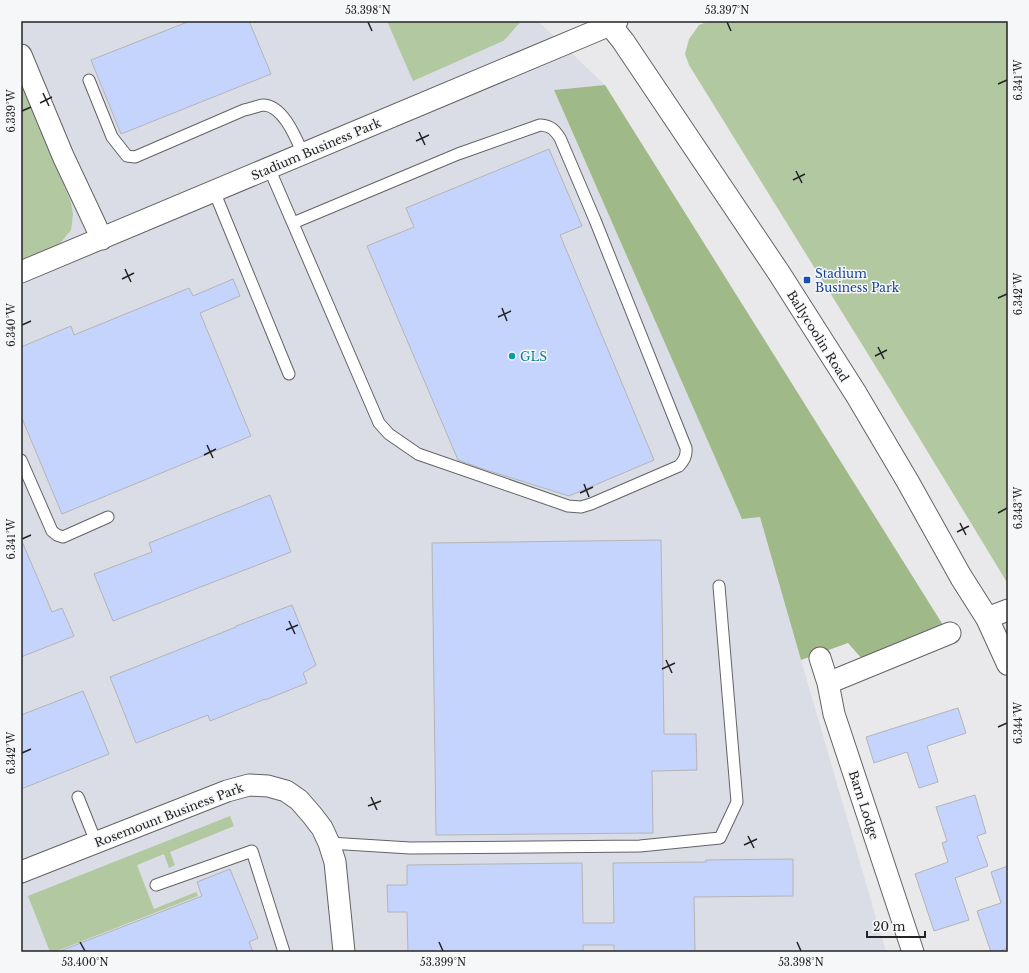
<svg xmlns="http://www.w3.org/2000/svg" width="1029" height="973" viewBox="0 0 1029 973" font-family="'Libre Baskerville',serif">
  <style>
    .built { fill: #dadde5 }
    .green { fill: #b2c8a1 }
    .forest { fill: #9fba88 }
    .building { fill: #c5d4fd; stroke: #b4b4b6 }
    .lines { fill: none; stroke-linecap: round; stroke-linejoin: round }
    .lane-casing { stroke: #636365; stroke-width: 13 }
    .street-casing { stroke: #636365; stroke-width: 23 }
    .secondary-casing { stroke: #636365; stroke-width: 24 }
    .lane { stroke: #fff; stroke-width: 11 }
    .street { stroke: #fff; stroke-width: 21 }
    .secondary { stroke: #fff; stroke-width: 22 }
    .ticks { fill: none; stroke: #232324; stroke-width: 1.5 }
    .transit-dot { fill: #1a4fb4; stroke: #f6f7f8; stroke-width: 1.5 }
    .culture-dot { fill: #0f9aa8; stroke: #f6f7f8; stroke-width: 1.5 }
    .labels { text-anchor: middle; dominant-baseline: central; stroke-width: 3; stroke-linejoin: round; paint-order: stroke }
    .street-label { font-size: 12px; fill: #232324; stroke: #f6f7f8 }
    .transit-label { font-size: 12px; fill: #164399; stroke: #f6f7f8; text-anchor: start }
    .culture-label { font-size: 12px; fill: #0d838f; stroke: #f6f7f8; text-anchor: start }
    .neatline { fill: none; stroke: #232324; stroke-width: 1.5 }
    .ticks-label { font-size: 10px; text-anchor: middle; fill: #232324 }
  </style>
  <rect width="100%" height="100%" fill="#e9e9eb"/>
  <path class="built" d="M 21,21 L 538,21 L 605,85 L 554,90 L 742,519 L 760,517 L 801,660 L 886,952 L 21,952 Z"/>
  <path class="green" d="M 387,21 L 522,21 C 515,27 510,35 503,41 L 413,81 Z
    M 709,21 L 1008,21 L 1008,584 L 884,380 L 689,65 L 685,54 L 689,39 L 699,25 Z
    M 21,84 L 71,202 L 73,214 L 72,223 L 71,230 L 57,247 L 21,262 Z
    M 230,816 L 234,826 L 170,852 L 175,865 L 169,868 L 164,854 L 137,865 L 154,909 L 196,892 L 198,896 L 54,952 L 50,952 L 28,896 Z"/>
  <path class="forest" d="M 605,85 L 943,625 L 863,660 L 848,643 L 801,660 L 760,517 L 742,519 L 554,90 Z"/>
  <path class="building" d="M 190,21 L 249,21 L 271,74 L 121,134 L 91,60 Z
    M 549,149 L 582,226 L 560,235 L 654,460 L 569,496 L 483,469 L 458,460 L 367,246 L 414,227 L 406,208 Z
    M 233,279 L 240,296 L 200,313 L 251,436 L 62,514 L 21,416 L 21,347 L 71,326 L 74,335 L 189,288 L 193,296 Z
    M 270,495 L 291,552 L 113,621 L 94,574 L 152,552 L 149,543 Z
    M 21,539 L 52,612 L 62,608 L 74,636 L 21,657 Z
    M 661,540 L 664,734 L 696,734 L 697,770 L 652,771 L 653,833 L 436,835 L 432,543 Z
    M 292,605 L 316,665 L 303,673 L 307,683 L 265,700 L 265,699 L 210,721 L 208,715 L 136,743 L 110,677 L 236,627 L 236,626 Z
    M 83,691 L 109,754 L 21,789 L 21,715 Z
    M 958,708 L 966,733 L 927,746 L 938,782 L 919,788 L 907,752 L 874,763 L 866,737 Z
    M 975,795 L 986,833 L 977,836 L 988,866 L 955,878 L 969,920 L 934,931 L 915,874 L 948,862 L 942,843 L 947,841 L 936,807 Z
    M 793,859 L 793,896 L 694,897 L 695,952 L 614,952 L 614,945 L 583,945 L 583,952 L 408,952 L 407,912 L 388,912 L 387,885 L 407,885 L 407,865 L 582,863 L 583,923 L 614,923 L 613,863 L 706,862 L 706,860 Z
    M 1008,866 L 1008,948 L 997,952 L 991,952 L 977,911 L 1001,903 L 991,872 Z
    M 230,869 L 258,938 L 249,942 L 253,952 L 61,952 L 60,951 L 202,896 L 197,882 Z"/>
  <g class="lines">
    <defs>
      <path id="lane" d="M 89,80 L 112,137 L 127,156 L 135,157 L 244,110 C 250,109 257,106 263,105 C 283,105 296,138 303,154
        M 269,168 L 379,423 L 389,434 L 418,454 L 568,506 L 581,507 L 591,504 L 679,466 C 684,461 687,456 686,448 L 595,220 L 560,138 C 554,129 551,126 540,125 L 458,154 L 293,223
        M 214,191 L 289,374
        M 21,460 L 52,531 L 57,535 L 63,537 L 108,517
        M 78,797 L 96,842
        M 329,843 L 410,848 L 640,846 L 720,838 L 737,802 L 719,586
        M 156,885 L 252,851 L 284,952"/>
      <path id="street" d="M 21,55 L 63,156 L 102,239
        M 21,272 L 610,25 L 617,21
        M 987,618 L 1008,610
        M 820,658 L 828,683 L 834,714 L 913,952
        M 828,683 L 950,633
        M 21,872 L 227,791 L 249,785 L 268,786 L 286,791 L 299,800 L 312,815 L 322,828 L 329,843 L 335,862 L 344,952"/>
      <path id="secondary" d="M 607,21 L 623,41 L 779,273 L 856,394 L 908,482 L 961,577 L 987,618 L 1008,664"/>
    </defs>
    <use href="#lane" class="lane-casing"/>
    <use href="#street" class="street-casing"/>
    <use href="#secondary" class="secondary-casing"/>
    <use href="#lane" class="lane"/>
    <use href="#street" class="street"/>
    <use href="#secondary" class="secondary"/>
  </g>
  <path class="ticks" d="M 368,22 L 372,31M 727,22 L 731,31M 998,84 L 1007,80M 43,93 L 49,106M 40,103 L 52,97M 22,111 L 31,107M 419,132 L 425,145M 416,141 L 429,135M 796,171 L 802,183M 793,180 L 805,174M 125,269 L 131,282M 122,279 L 134,273M 998,298 L 1007,294M 502,308 L 507,321M 498,317 L 511,311M 22,325 L 31,321M 878,347 L 884,359M 875,356 L 887,350M 207,445 L 213,458M 204,455 L 216,449M 584,484 L 589,497M 580,493 L 593,487M 998,513 L 1007,508M 960,523 L 966,535M 957,532 L 969,526M 22,539 L 31,535M 289,621 L 295,634M 286,630 L 298,625M 666,660 L 672,673M 662,669 L 675,663M 998,727 L 1007,723M 22,753 L 31,749M 371,797 L 377,810M 368,806 L 381,801M 748,836 L 754,848M 744,845 L 757,839M 80,942 L 85,951M 439,942 L 443,951M 797,942 L 801,951"/>
  <rect class="transit-dot" x="803" y="276" width="8" height="8" rx="2"/>
  <circle class="culture-dot" cx="512" cy="356" r="4"/>
  <g class="labels">
    <g class="street-label">
      <text transform="translate(316 149) rotate(-23)">Stadium Business Park</text>
      <text transform="translate(818 336) rotate(58)">Ballycoolin Road</text>
      <text transform="translate(864 805) rotate(72)">Barn Lodge</text>
      <text transform="translate(169 815) rotate(-21)">Rosemount Business Park</text>
    </g>
    <g class="transit-label">
      <text x="815" y="273">Stadium<tspan x="815" dy="14">Business Park</tspan></text>
    </g>
    <g class="culture-label">
      <text x="520" y="356">GLS</text>
    </g>
  </g>
  <rect width="1029" height="973" fill="none" stroke="#f6f7f8" stroke-width="44"/>
  <path d="M867 931v6h58v-6" fill="none" stroke="#232324" stroke-width="2"/>
  <text x="873" y="931" font-size="12" fill="#232324" stroke="#f6f7f8" stroke-width="3" paint-order="stroke">20 m</text>
  <rect x="22" y="22" width="985" height="929" class="neatline"/>
  <g class="ticks-label">
    <text x="368" y="14">53.398°N</text>
    <text x="727" y="14">53.397°N</text>
    <text transform="translate(1018 80) rotate(-90)" y="4">6.341°W</text>
    <text transform="translate(11 111) rotate(-90)" y="4">6.339°W</text>
    <text transform="translate(1018 294) rotate(-90)" y="4">6.342°W</text>
    <text transform="translate(11 325) rotate(-90)" y="4">6.340°W</text>
    <text transform="translate(1018 508) rotate(-90)" y="4">6.343°W</text>
    <text transform="translate(11 539) rotate(-90)" y="4">6.341°W</text>
    <text transform="translate(1018 723) rotate(-90)" y="4">6.344°W</text>
    <text transform="translate(11 753) rotate(-90)" y="4">6.342°W</text>
    <text x="85" y="966">53.400°N</text>
    <text x="443" y="966">53.399°N</text>
    <text x="801" y="966">53.398°N</text>
  </g>
</svg>
